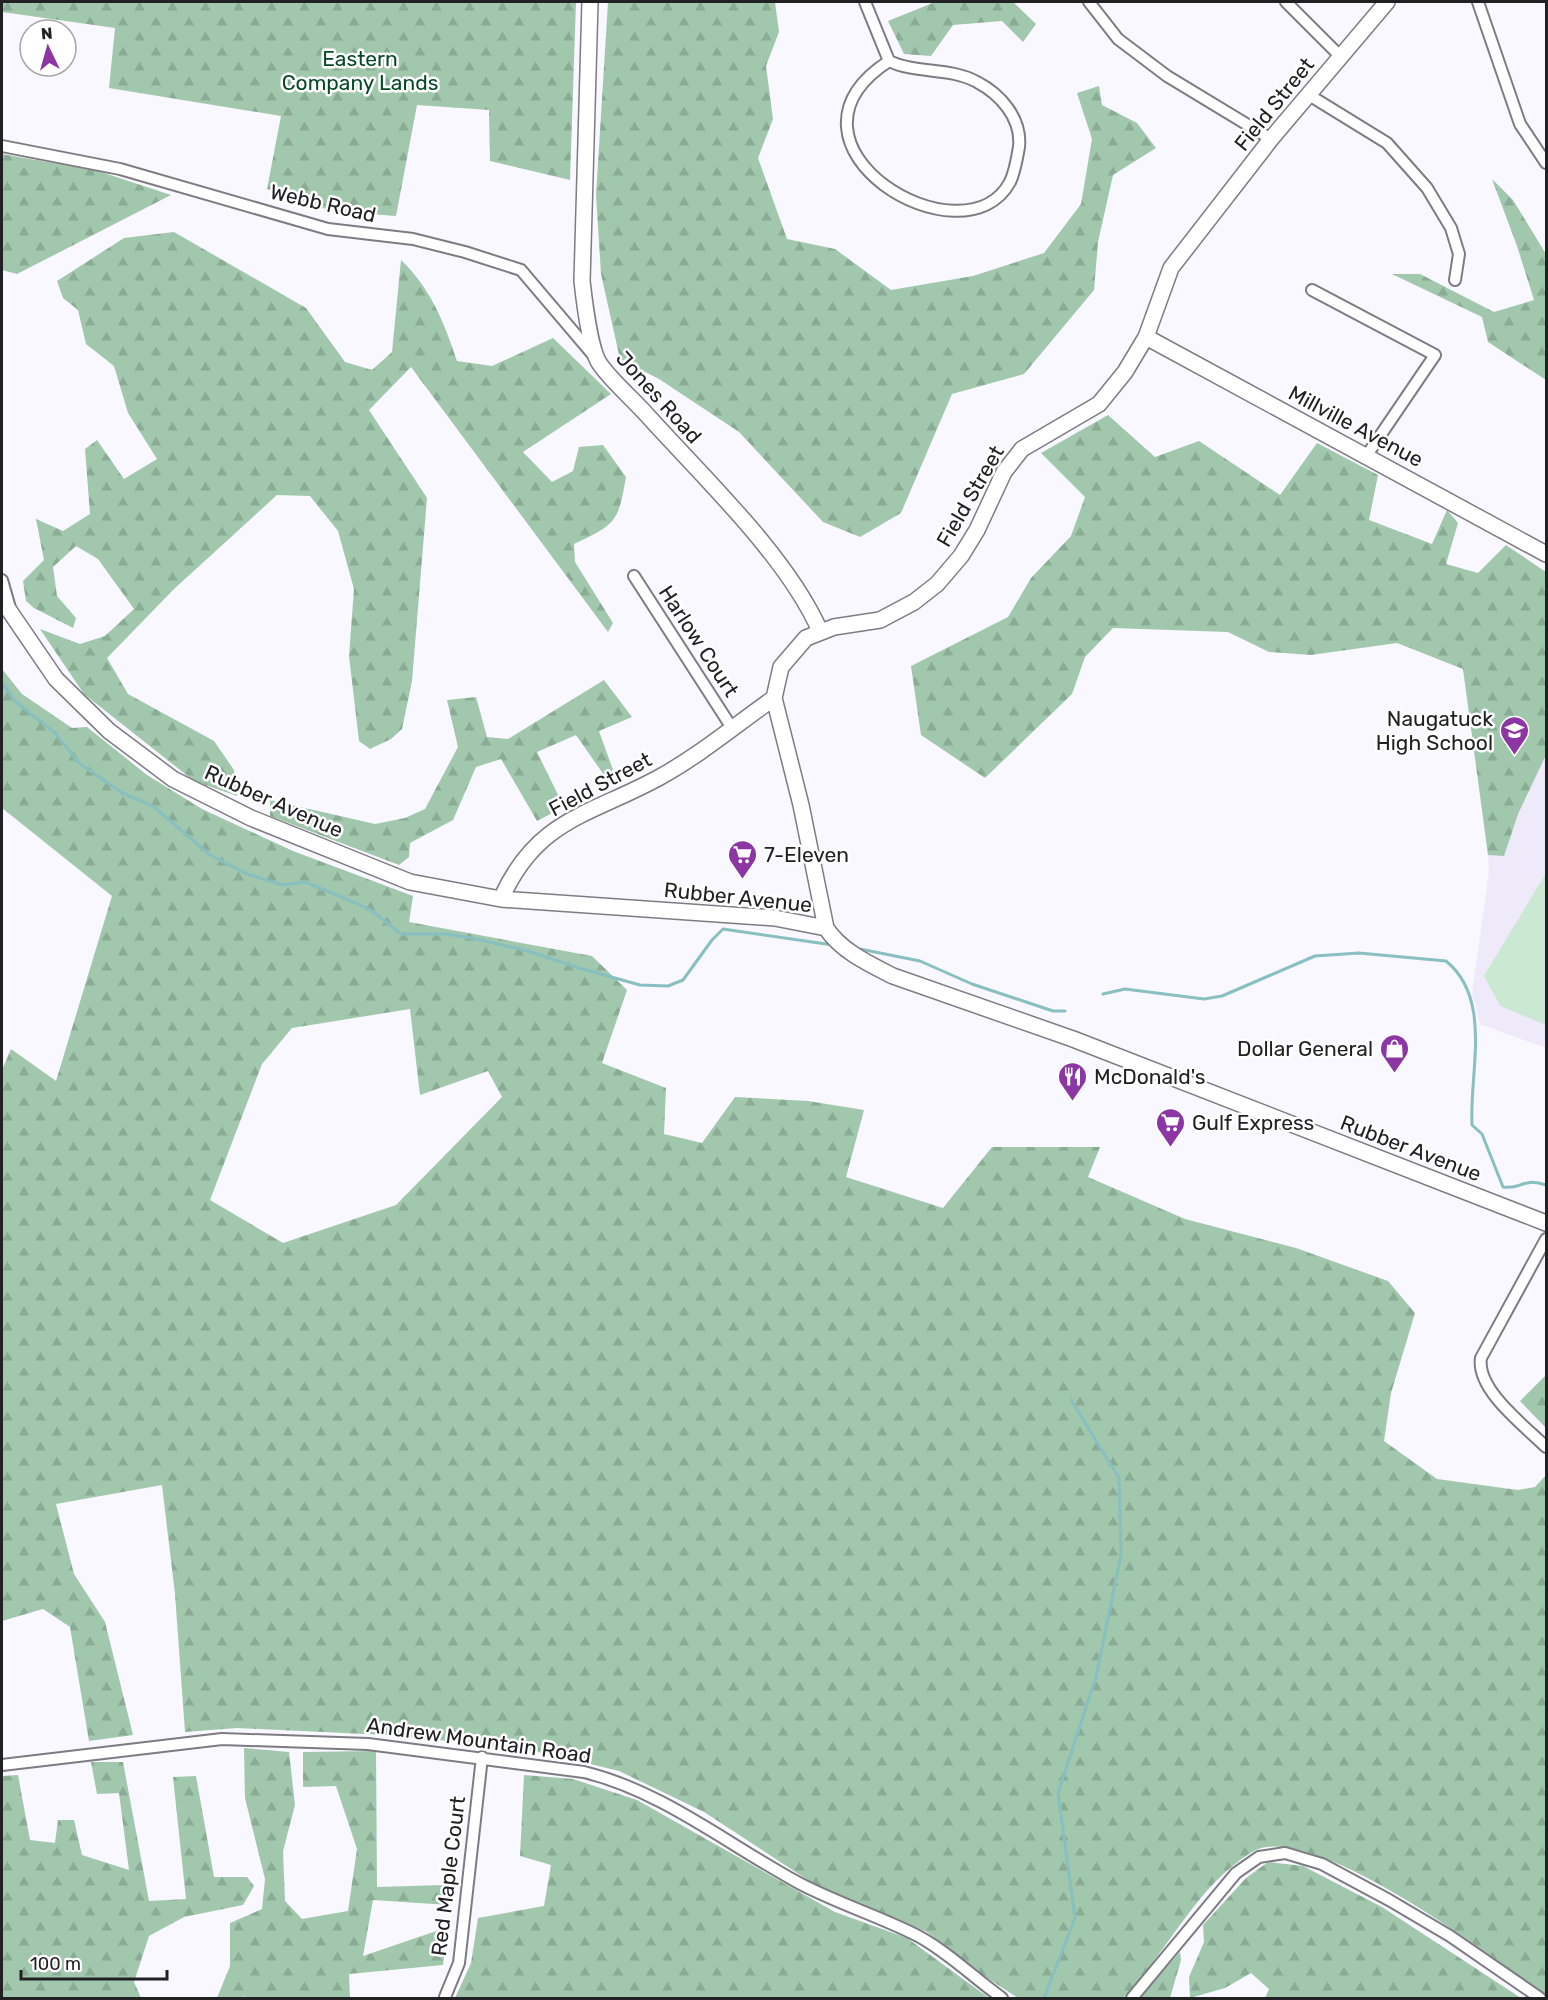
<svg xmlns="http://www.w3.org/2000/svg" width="1548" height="2000" viewBox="0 0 1548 2000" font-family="Rubik,sans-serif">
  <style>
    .built { fill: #efeafa }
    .grass { fill: #cae8d2 }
    .forest { fill: url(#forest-firs); fill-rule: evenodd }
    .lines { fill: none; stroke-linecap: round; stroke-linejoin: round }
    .stream { stroke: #88bfc1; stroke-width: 3 }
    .street-casing { stroke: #7e7c83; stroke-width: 14 }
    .secondary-casing { stroke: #7e7c83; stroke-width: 18 }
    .street { stroke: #fff; stroke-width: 10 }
    .secondary { stroke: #fff; stroke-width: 15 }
    .labels { text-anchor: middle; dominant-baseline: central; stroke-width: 5; stroke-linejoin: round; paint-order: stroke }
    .park-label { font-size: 21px; fill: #054825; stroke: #fff }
    .street-label { font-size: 21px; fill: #212023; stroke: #fff }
    .poi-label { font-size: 21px; fill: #212023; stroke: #fff; text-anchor: start }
  </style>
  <defs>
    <pattern id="forest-firs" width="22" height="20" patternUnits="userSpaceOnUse" patternTransform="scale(1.5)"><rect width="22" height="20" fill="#a1c8ac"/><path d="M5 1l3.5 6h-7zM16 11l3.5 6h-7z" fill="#8aac94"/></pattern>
  </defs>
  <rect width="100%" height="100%" fill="#f9f7ff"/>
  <path class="built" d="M 1546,588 L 1546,1048 L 1480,1024 L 1472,993 L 1489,872 L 1474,655 Z"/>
  <path class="grass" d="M 1546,873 L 1546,1025 L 1500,1006 L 1484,976 Z"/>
  <path class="forest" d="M 2,2 L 576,2 L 570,180 L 490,161 L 489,110 L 417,105 L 396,216 L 332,211 L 267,189 L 281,116 L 109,88 L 115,28 L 2,12 Z
    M 608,2 L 775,2 L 779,32 L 766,66 L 773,119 L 758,158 L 787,239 L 835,249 L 891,290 L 973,276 L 1044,253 L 1081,204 L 1092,139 L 1077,93 L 1099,86 L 1102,105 L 1137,123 L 1156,148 L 1113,175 L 1098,242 L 1094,290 L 1024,374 L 952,394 L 901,513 L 860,537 L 823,522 L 739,432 L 659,379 L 620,359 L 601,274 L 596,195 Z
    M 935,2 L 1013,2 L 1036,24 L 1023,42 L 1002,21 L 953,25 L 931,56 L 904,54 L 888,21 Z
    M 2,154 L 98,171 L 171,195 L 17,274 L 2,270 Z
    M 1492,179 L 1513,200 L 1546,254 L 1546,380 L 1488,342 L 1482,317 L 1392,274 L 1420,274 L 1494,312 L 1534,300 L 1517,246 Z
    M 174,232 L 306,308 L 345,362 L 372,370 L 392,352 L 401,260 C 431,289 444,322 457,361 L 492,366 L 553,338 L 611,394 L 523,452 L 552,482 L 573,471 L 579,447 L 603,445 L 626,477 C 618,523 616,524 574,544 L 575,562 L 613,623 L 608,632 L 411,367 L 369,410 L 427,498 L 412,681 L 402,729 L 391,739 L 370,749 L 359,741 L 349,656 L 354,589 L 338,531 L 310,496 L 277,495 L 174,589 L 107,658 L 128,694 L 214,741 L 234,770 L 237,796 L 194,781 L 84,694 L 40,629 L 80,644 L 105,636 L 134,609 L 98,559 L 76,546 L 53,567 L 57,596 L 76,618 L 73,628 L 34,608 L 26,601 L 23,581 L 44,560 L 36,519 L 63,531 L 90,514 L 85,449 L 97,440 L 124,479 L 157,459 L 128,413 L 114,366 L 86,344 L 78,310 L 63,298 L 57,281 L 124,238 Z
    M 1108,415 L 1155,457 L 1199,441 L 1280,495 L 1317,443 L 1378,475 L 1369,520 L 1432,544 L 1447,510 L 1458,523 L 1446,564 L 1478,573 L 1506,545 L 1546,572 L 1546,755 L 1518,814 L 1504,856 L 1488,855 L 1463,669 L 1397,643 L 1311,655 L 1269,652 L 1228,632 L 1113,628 L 1085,657 L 1072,694 L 985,778 L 921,735 L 911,666 L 1008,617 L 1031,578 L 1071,536 L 1085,497 L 1041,453 Z
    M 2,669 L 22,694 L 72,728 L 87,727 L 147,775 L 202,809 L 293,851 L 413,896 L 409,922 L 592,956 L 627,990 L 602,1063 L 666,1088 L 664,1134 L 702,1143 L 735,1097 L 808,1101 L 864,1110 L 846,1177 L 943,1208 L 992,1147 L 1100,1147 L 1088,1177 L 1185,1219 L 1296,1248 L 1388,1281 L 1415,1313 L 1391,1393 L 1384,1441 L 1437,1479 L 1518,1490 L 1535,1487 L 1546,1475 L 1546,1995 C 1496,1960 1309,1817 1252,1852 C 1196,1886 1167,1953 1123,1998 L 1018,1998 L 978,1972 L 927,1932 L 817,1886 L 704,1812 L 619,1771 L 545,1753 L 407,1736 L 237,1728 L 185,1732 L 175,1594 L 162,1485 L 56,1504 L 74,1574 L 105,1622 L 133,1735 L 89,1741 L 70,1627 L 43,1609 L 2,1621 L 2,1070 L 11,1049 L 56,1081 L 112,896 L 2,808 ZM 410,1009 L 420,1095 L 488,1071 L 502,1097 L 396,1205 L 283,1243 L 210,1200 L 262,1064 L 292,1028 Z
    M 604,680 L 632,717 L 599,731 L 613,770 L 604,775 L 576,735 L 537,752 L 564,807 L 537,821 L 501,759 L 476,767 L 453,820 L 410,843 L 409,857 L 399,865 L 270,816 L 270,800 L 375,824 L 405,818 L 425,809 L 458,747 L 447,700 L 476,697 L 487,737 L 508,739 Z
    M 1546,1375 L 1546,1428 L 1520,1401 Z
    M 244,1748 L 289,1752 L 295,1805 L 283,1851 L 285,1901 L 302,1919 L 348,1911 L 357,1849 L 336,1786 L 303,1787 L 303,1752 L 376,1751 L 377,1887 L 444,1885 L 449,1905 L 373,1900 L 363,1956 L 448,1927 L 443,1965 L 349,1974 L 350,1998 L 246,1998 L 243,1996 L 242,1998 L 217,1998 L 230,1966 L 230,1923 L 262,1909 L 265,1879 L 245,1798 Z
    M 91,1762 L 123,1762 L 149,1901 L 186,1899 L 173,1777 L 196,1776 L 214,1877 L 247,1877 L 254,1886 L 243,1905 L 184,1917 L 149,1936 L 134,1982 L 141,1998 L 2,1998 L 2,1776 L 18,1775 L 30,1840 L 55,1843 L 58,1820 L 74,1820 L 82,1855 L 129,1870 L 119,1793 L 97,1794 Z
    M 524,1775 L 573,1779 L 637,1800 L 835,1912 L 907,1938 L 989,1998 L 455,1998 L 471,1963 L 478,1918 L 544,1906 L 551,1865 L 520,1856 Z
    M 1268,1862 L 1303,1866 L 1382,1907 L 1521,1998 L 1265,1998 L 1269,1989 L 1251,1973 L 1225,1988 L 1190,1998 L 1189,1977 L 1204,1942 L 1203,1925 L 1246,1878 Z
    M 1180,1952 L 1181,1960 L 1170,1998 L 1139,1998 Z"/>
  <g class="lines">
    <path class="stream" d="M 2,683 L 16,702 L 55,733 L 79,763 L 122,793 L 153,806 L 210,855 L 247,874 L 282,885 L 305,882 L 344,898 L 371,910 L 401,934 L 446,934 L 472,938 L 528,951 L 579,968 L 640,985 L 668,986 L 683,980 L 712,940 L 723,929 L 833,945
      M 855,948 L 920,961 L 972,984 L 1053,1011 L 1065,1011
      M 1103,994 L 1125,989 L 1204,999 L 1222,996 L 1315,956 L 1359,953 L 1446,961 C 1493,999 1469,1073 1472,1125 L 1482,1134 L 1503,1187 C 1522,1190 1522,1177 1546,1185
      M 1044,1998 L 1075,1918 L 1058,1793 L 1096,1677 L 1121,1555 L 1119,1478 L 1071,1400"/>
    <defs>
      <path id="street" d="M 865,2 L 889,61
        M 1089,2 L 1118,39 L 1167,76 L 1271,139
        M 1286,2 L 1340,56
        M 1478,2 L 1520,124 L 1546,163
        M 889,61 C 916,74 950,67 977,82 C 1000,94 1022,118 1019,147 C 1017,158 1015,172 1010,182 C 964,267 760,145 889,61 Z
        M 1309,95 L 1387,143 L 1427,188 L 1451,228 L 1459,254 L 1455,280
        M 2,146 L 120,169 L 328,229 L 413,239 L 465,252 L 521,270 L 594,356
        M 1312,290 L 1435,355 L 1367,455
        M 634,576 L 732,728
        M 2,580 L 10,608
        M 1546,1239 L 1481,1358 C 1476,1390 1525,1426 1546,1447
        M 2,1765 L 222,1739 L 368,1744 L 584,1772 C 662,1791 727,1844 797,1882 C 836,1903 879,1916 918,1936 C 948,1952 974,1978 1002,1998
        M 445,1997 L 459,1963 L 482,1757
        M 1132,1998 L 1236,1873 L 1259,1857 L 1285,1853 L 1322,1864 L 1389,1900 L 1450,1936 L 1540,1998"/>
      <path id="secondary" d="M 590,2 L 582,281 C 584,299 590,346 598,361 C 606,376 635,401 647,415 C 703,477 787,556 820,631
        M 1387,2 L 1271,139 L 1171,268 L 1146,337 L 1125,372 L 1099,404 L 1022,449 L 1004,472 L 977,530 L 961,556 L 937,584 L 914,602 L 880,620 L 834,627 L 806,638 L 781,667 L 774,698 L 801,805 L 826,928 C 841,951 869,964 893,976 L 1073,1039 L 1546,1223
        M 1146,337 L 1546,554
        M 2,600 L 56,679 L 109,731 L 173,779 L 251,818 L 410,882 L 501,899 L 775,918 L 826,928
        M 501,899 C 537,818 591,815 660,777 C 700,755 737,724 774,698"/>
    </defs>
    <use href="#street" class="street-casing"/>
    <use href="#secondary" class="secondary-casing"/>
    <use href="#street" class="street"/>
    <use href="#secondary" class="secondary"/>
  </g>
  <defs>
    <symbol id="school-pin" viewBox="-11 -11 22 30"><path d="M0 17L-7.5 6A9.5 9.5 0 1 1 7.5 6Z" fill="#8b36a3" stroke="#fff"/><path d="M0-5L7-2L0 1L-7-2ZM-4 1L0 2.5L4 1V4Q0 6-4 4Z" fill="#fff"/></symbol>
    <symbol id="supermarket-pin" viewBox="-11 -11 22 30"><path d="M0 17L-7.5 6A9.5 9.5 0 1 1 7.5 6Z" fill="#8b36a3" stroke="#fff"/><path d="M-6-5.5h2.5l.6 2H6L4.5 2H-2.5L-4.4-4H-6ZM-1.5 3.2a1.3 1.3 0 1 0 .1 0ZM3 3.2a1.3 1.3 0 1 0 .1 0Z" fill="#fff"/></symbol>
    <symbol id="shop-pin" viewBox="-11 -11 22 30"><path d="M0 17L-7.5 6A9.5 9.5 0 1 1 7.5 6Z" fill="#8b36a3" stroke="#fff"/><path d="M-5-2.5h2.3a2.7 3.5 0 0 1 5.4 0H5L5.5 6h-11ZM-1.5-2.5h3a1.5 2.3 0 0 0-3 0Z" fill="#fff"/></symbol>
    <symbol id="restaurant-pin" viewBox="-11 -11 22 30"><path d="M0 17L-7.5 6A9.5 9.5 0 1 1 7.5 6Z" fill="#8b36a3" stroke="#fff"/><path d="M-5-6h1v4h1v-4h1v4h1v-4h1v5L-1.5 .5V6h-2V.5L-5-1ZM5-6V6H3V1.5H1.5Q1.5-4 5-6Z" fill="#fff"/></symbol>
  </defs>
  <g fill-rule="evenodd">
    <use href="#school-pin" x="1498" y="714" width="33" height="45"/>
    <use href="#supermarket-pin" x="726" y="838" width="33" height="45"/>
    <use href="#shop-pin" x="1378" y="1032" width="33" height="45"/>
    <use href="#restaurant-pin" x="1056" y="1060" width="33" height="45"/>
    <use href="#supermarket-pin" x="1154" y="1106" width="33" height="45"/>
  </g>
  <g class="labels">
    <g class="park-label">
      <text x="360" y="58">Eastern<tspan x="360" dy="24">Company Lands</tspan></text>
    </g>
    <g class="street-label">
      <text transform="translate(1274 104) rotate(-51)">Field Street</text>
      <text transform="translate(323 203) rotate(13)">Webb Road</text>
      <text transform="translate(659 397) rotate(48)">Jones Road</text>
      <text transform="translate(1356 426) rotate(28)">Millville Avenue</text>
      <text transform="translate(970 496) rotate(-60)">Field Street</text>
      <text transform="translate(699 641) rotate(57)">Harlow Court</text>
      <text transform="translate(600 784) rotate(-28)">Field Street</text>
      <text transform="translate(274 801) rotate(24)">Rubber Avenue</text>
      <text transform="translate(738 897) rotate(6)">Rubber Avenue</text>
      <text transform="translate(1411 1148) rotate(21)">Rubber Avenue</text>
      <text transform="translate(479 1740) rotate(8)">Andrew Mountain Road</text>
      <text transform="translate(448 1876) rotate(-83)">Red Maple Court</text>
    </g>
    <g class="poi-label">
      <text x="1493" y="718" text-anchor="end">Naugatuck<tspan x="1493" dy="24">High School</tspan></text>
      <text x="764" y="854">7-Eleven</text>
      <text x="1373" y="1048" text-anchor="end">Dollar General</text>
      <text x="1094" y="1076">McDonald's</text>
      <text x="1192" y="1122">Gulf Express</text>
    </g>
  </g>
  <rect width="1548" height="2000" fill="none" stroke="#212023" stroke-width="6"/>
  <g transform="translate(48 48) rotate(355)"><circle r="28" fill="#ffffff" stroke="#a6a6a7" stroke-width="1.5"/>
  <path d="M0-4.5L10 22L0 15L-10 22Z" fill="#8b36a3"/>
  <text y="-9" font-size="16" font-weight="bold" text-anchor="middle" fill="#212023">N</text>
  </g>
  <path d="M21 1970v9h146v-9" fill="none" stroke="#212023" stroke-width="3"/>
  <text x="30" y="1970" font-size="18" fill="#212023" stroke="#ffffff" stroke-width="4.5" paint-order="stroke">100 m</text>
</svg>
